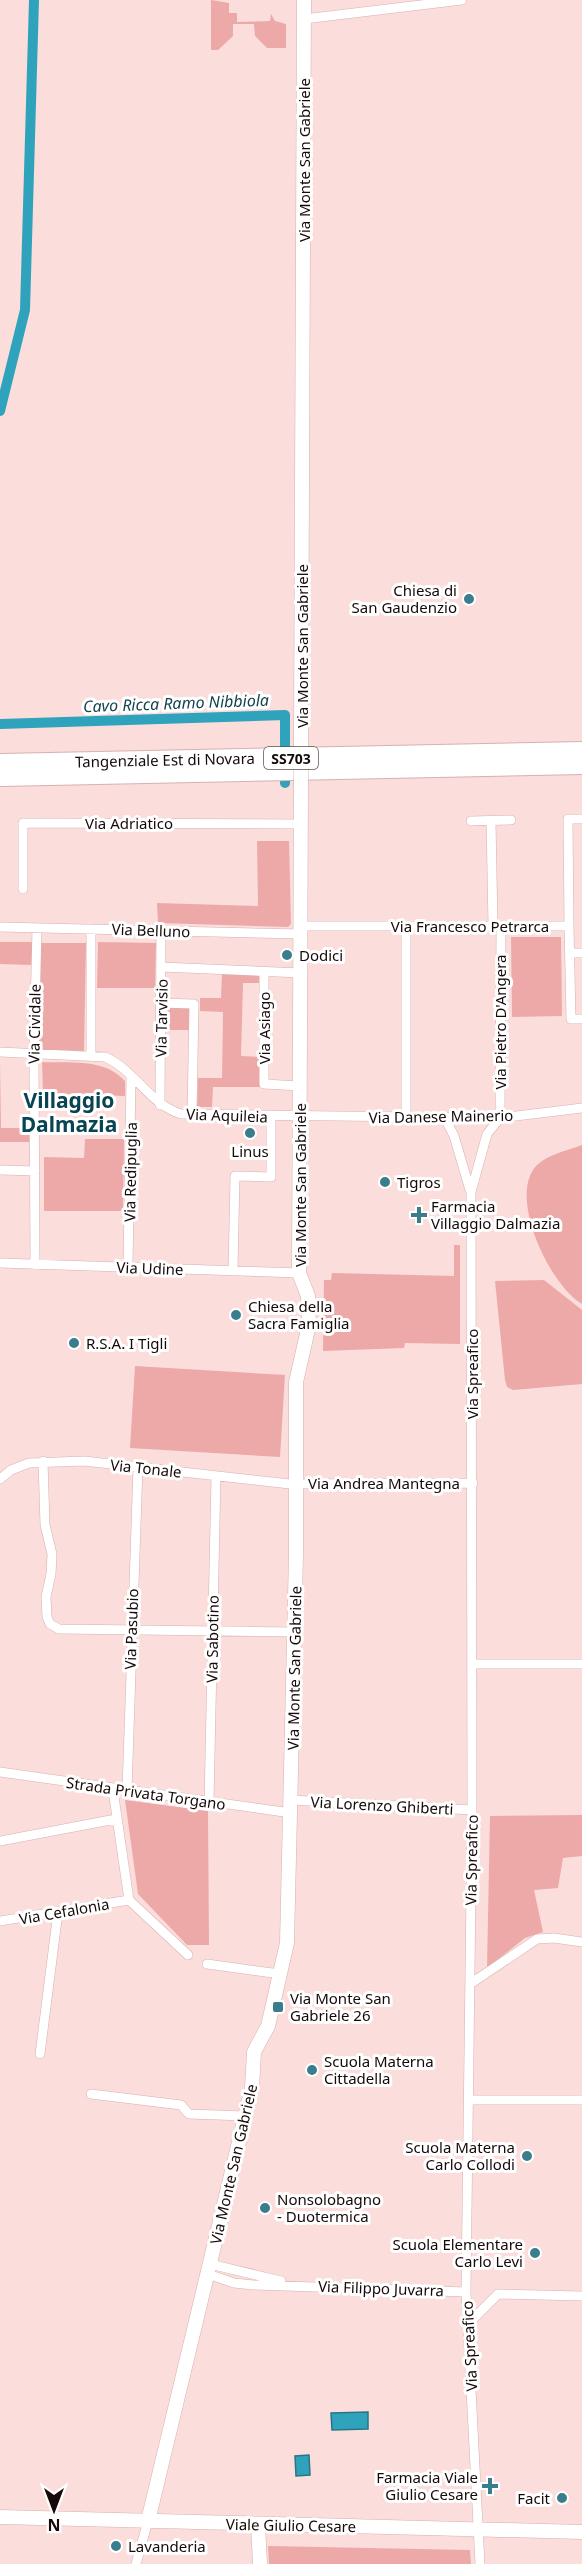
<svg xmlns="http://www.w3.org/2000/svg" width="582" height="2564" viewBox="0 0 582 2564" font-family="'Noto Sans',sans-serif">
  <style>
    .green { fill: #eda9a8 }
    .water { fill: #30a3bc; stroke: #287586; stroke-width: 1.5 }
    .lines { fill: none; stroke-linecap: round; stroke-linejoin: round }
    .canal { stroke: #30a3bc; stroke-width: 10 }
    .street-casing { stroke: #d6b1b0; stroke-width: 10 }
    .secondary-casing { stroke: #d6b1b0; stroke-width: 15 }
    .highway-casing { stroke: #d6b1b0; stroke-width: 20 }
    .street { stroke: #fff; stroke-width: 9 }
    .secondary { stroke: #fff; stroke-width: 14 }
    .highway { stroke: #fff; stroke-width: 18 }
    .secondary-bridge-casing { stroke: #d6b1b0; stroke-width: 15; stroke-linecap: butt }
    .secondary-bridge { stroke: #fff; stroke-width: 14 }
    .poi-dot { fill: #3a7e8e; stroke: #fff; stroke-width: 2 }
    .labels { text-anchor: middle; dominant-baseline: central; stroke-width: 6; stroke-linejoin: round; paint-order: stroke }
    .shield { fill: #fff; stroke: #5b5353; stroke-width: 1.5 }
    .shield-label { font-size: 14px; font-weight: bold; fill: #150909 }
    .street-label { font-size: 15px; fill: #150909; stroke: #fff }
    .poi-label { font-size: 15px; fill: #150909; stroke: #fff; text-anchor: start }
    .water-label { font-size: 16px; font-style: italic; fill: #12434e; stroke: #fff }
    .district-label { font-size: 21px; font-weight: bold; fill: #084451; stroke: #fff }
  </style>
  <rect width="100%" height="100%" fill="#fbdddc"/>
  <path class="green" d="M 211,0 L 229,3 L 229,13 L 237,13 L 237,22 L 270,21 L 271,14 L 275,21 L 286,24 L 286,48 L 267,48 L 255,36 L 254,24 L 233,24 L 233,36 L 218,50 L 211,50 Z
    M 257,841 L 289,841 L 291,924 L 288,927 L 158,923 L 157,903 L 258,906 Z
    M 511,937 L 561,937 L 562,1016 L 512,1017 Z
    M 0,942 L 34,942 L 33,965 L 0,964 Z
    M 98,942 L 156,943 L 155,988 L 97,988 Z
    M 40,943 L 86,943 L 84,1051 L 39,1050 Z
    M 222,973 L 262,974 L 262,983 L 243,983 L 241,1056 L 261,1057 L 261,1087 L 213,1087 L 212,1107 L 197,1107 L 198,1078 L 222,1078 L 223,1012 L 200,1011 L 200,998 L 221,998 Z
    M 164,1007 L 190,1007 L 189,1030 L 164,1030 Z
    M 0,1062 L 1,1128 L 29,1128 L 29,1142 L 0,1142 Z
    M 42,1062 C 70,1063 105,1058 125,1081 L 125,1096 L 43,1093 Z
    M 85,1139 L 124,1139 L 123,1211 L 44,1211 L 44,1157 L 84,1158 Z
    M 582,1145 L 582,1304 C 551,1286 511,1204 533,1170 C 543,1155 567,1151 582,1145 Z
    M 454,1245 L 460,1245 L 460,1344 L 405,1343 L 404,1348 L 323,1351 L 324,1280 L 331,1280 L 332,1273 L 454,1276 Z
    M 544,1280 L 582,1310 L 582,1384 L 513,1390 L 507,1387 L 505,1380 L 495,1281 Z
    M 135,1366 L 285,1375 L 280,1457 L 130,1448 Z
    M 125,1800 L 208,1811 L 209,1945 L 187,1945 L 138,1894 Z
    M 582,1815 L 582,1856 L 563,1858 L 558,1888 L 534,1890 L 543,1932 L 525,1938 L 487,1968 L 490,1816 Z
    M 268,2546 L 470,2550 L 471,2564 L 269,2564 Z"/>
  <path class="water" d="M 368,2412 L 368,2429 L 332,2430 L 331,2413 Z
    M 309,2455 L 310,2475 L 296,2476 L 295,2456 Z"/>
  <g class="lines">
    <path class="canal" d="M 0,411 L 25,310 L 34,0
      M 0,724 L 285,715 L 285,783"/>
    <defs>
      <path id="street" d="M 304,19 L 462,0
        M 471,821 L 511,820
        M 491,821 L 493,926
        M 23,889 L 23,823 L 301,824
        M 302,926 L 569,926 L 571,1019 L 582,1019
        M 406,926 L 406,1118
        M 569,926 L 568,819 L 582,819
        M 0,927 L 302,934
        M 570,953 L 582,953
        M 161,967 L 301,973
        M 264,972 L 264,1084 L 300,1086
        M 161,1003 L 194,1004 L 192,1114
        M 0,1052 L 105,1057 C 135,1070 149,1104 181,1114 L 500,1118 L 582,1108
        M 91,1055 L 91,929
        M 160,1105 L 161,931
        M 445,1118 L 454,1136 L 470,1190
        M 500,1118 L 501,926
        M 0,1170 L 35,1171
        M 0,1263 L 299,1273
        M 35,1265 L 34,1053 L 37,928
        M 128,1267 L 131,1077
        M 233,1270 L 235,1176 L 271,1177 L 271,1116
        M 43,1461 L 45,1525 L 52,1554 L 51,1574 L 46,1597 L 47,1617 L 50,1624 L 59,1629 L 294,1632
        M 0,1479 L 11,1470 L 29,1463 L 84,1461 L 290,1484 L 473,1483
        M 472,1664 L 582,1664
        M 0,1772 L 291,1813
        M 127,1790 L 138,1467
        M 291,1800 L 472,1810
        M 209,1802 L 216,1476
        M 0,1841 L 116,1819
        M 129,1900 L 188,1955
        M 0,1921 L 129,1900 L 113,1790
        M 207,1964 L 280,1974
        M 470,1984 L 537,1939 L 554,1938 L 582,1942
        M 40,2054 L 58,1912
        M 91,2094 L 181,2105 L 189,2114 L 245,2116
        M 469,2100 L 582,2100
        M 210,2264 L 281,2281
        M 208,2274 L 234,2283 L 253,2285 L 466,2292
        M 468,2324 L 498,2294 L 582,2296
        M 136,2564 L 148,2521
        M 480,2564 L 466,2292 L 472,1810 L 471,1192 L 487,1134 L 500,1118"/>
      <path id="secondary" d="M 301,729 L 304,0
        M 0,2517 L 582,2532
        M 148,2521 L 252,2088 L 254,2052 L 268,2026 L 287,1943 L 296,1554 L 296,1382 L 309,1325 L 308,1296 L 299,1273 L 301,784
        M 258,2525 L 260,2564"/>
      <g id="highway">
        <path id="s1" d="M 0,763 L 582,751"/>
        <path d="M 0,777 L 582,765"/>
      </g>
    </defs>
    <use href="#street" class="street-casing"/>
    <use href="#secondary" class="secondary-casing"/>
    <use href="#highway" class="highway-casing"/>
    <use href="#street" class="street"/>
    <use href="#secondary" class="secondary"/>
    <use href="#highway" class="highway"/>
    <defs>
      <path id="secondary-bridge" d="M 301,784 L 301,729"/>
    </defs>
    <use href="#secondary-bridge" class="secondary-bridge-casing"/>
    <use href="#secondary-bridge" class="secondary-bridge"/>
  </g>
  <g class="poi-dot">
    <circle cx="469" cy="599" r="6"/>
    <circle cx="287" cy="955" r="6"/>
    <circle cx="250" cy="1133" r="6"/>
    <circle cx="385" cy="1182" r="6"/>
    <path d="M416 1206h6v6h6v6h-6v6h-6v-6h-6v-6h6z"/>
    <circle cx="236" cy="1315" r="6"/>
    <circle cx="74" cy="1343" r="6"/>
    <rect x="272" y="2001" width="12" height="12" rx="3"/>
    <circle cx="312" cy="2070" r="6"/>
    <circle cx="527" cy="2156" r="6"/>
    <circle cx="265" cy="2208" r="6"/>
    <circle cx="535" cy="2253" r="6"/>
    <path d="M487 2477h6v6h6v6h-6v6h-6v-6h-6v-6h6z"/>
    <circle cx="562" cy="2498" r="6"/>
    <circle cx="116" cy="2546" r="6"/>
  </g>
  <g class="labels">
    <rect class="shield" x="264" y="747" width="54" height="22" rx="4.5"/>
    <g class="shield-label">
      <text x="291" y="758">SS703</text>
    </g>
    <g class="street-label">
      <text transform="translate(304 160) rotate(-90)">Via Monte San Gabriele</text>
      <text transform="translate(302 646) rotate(-90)">Via Monte San Gabriele</text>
      <text stroke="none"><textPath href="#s1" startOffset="165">Tangenziale Est di Novara</textPath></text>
      <text x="129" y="823">Via Adriatico</text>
      <text x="470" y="926">Via Francesco Petrarca</text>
      <text transform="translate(151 930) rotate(2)">Via Belluno</text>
      <text transform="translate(161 1018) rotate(-89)">Via Tarvisio</text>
      <text transform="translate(500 1022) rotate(-90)">Via Pietro D'Angera</text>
      <text transform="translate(34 1024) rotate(-89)">Via Cividale</text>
      <text transform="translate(264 1028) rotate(-90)">Via Asiago</text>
      <text transform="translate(227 1115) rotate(2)">Via Aquileia</text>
      <text transform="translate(441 1116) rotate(-1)">Via Danese Mainerio</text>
      <text transform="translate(130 1172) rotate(-89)">Via Redipuglia</text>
      <text transform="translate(300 1185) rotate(-90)">Via Monte San Gabriele</text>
      <text transform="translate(150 1268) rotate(2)">Via Udine</text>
      <text transform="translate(472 1374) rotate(-90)">Via Spreafico</text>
      <text transform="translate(146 1468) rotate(6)">Via Tonale</text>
      <text x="384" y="1483">Via Andrea Mantegna</text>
      <text transform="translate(131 1629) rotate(-88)">Via Pasubio</text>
      <text transform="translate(212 1639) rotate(-89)">Via Sabotino</text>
      <text transform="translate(294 1668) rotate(-89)">Via Monte San Gabriele</text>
      <text transform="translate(146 1793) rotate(8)">Strada Privata Torgano</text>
      <text transform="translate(382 1805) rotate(3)">Via Lorenzo Ghiberti</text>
      <text transform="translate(471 1860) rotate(-89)">Via Spreafico</text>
      <text transform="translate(64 1911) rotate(-10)">Via Cefalonia</text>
      <text transform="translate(233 2164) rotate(-77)">Via Monte San Gabriele</text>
      <text transform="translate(381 2288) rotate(2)">Via Filippo Juvarra</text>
      <text transform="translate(469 2346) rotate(-93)">Via Spreafico</text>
      <text transform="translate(291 2525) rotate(1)">Viale Giulio Cesare</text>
    </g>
    <g class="poi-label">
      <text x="457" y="590" text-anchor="end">Chiesa di<tspan x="457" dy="17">San Gaudenzio</tspan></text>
      <text x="299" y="955">Dodici</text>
      <text x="250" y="1151" text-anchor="middle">Linus</text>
      <text x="397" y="1182">Tigros</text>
      <text x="431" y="1206">Farmacia<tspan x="431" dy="17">Villaggio Dalmazia</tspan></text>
      <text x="248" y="1306">Chiesa della<tspan x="248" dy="17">Sacra Famiglia</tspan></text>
      <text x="86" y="1343">R.S.A. I Tigli</text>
      <text x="290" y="1998">Via Monte San<tspan x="290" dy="17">Gabriele 26</tspan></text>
      <text x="324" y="2061">Scuola Materna<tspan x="324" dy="17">Cittadella</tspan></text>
      <text x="515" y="2147" text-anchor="end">Scuola Materna<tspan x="515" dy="17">Carlo Collodi</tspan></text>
      <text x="277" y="2199">Nonsolobagno<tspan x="277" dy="17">- Duotermica</tspan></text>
      <text x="523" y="2244" text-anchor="end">Scuola Elementare<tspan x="523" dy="17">Carlo Levi</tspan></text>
      <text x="478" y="2477" text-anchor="end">Farmacia Viale<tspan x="478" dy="17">Giulio Cesare</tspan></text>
      <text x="550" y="2498" text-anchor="end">Facit</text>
      <text x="128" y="2546">Lavanderia</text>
    </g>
    <g class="water-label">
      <text transform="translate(176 703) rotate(-2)">Cavo Ricca Ramo Nibbiola</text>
    </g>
    <g class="district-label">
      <text x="69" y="1100">Villaggio<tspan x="69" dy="24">Dalmazia</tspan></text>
    </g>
  </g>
  <g transform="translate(54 2510) rotate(180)" stroke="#ffffff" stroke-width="4.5" paint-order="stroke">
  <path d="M0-4.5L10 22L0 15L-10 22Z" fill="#150909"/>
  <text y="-9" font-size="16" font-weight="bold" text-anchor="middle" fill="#150909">N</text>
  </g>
</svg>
